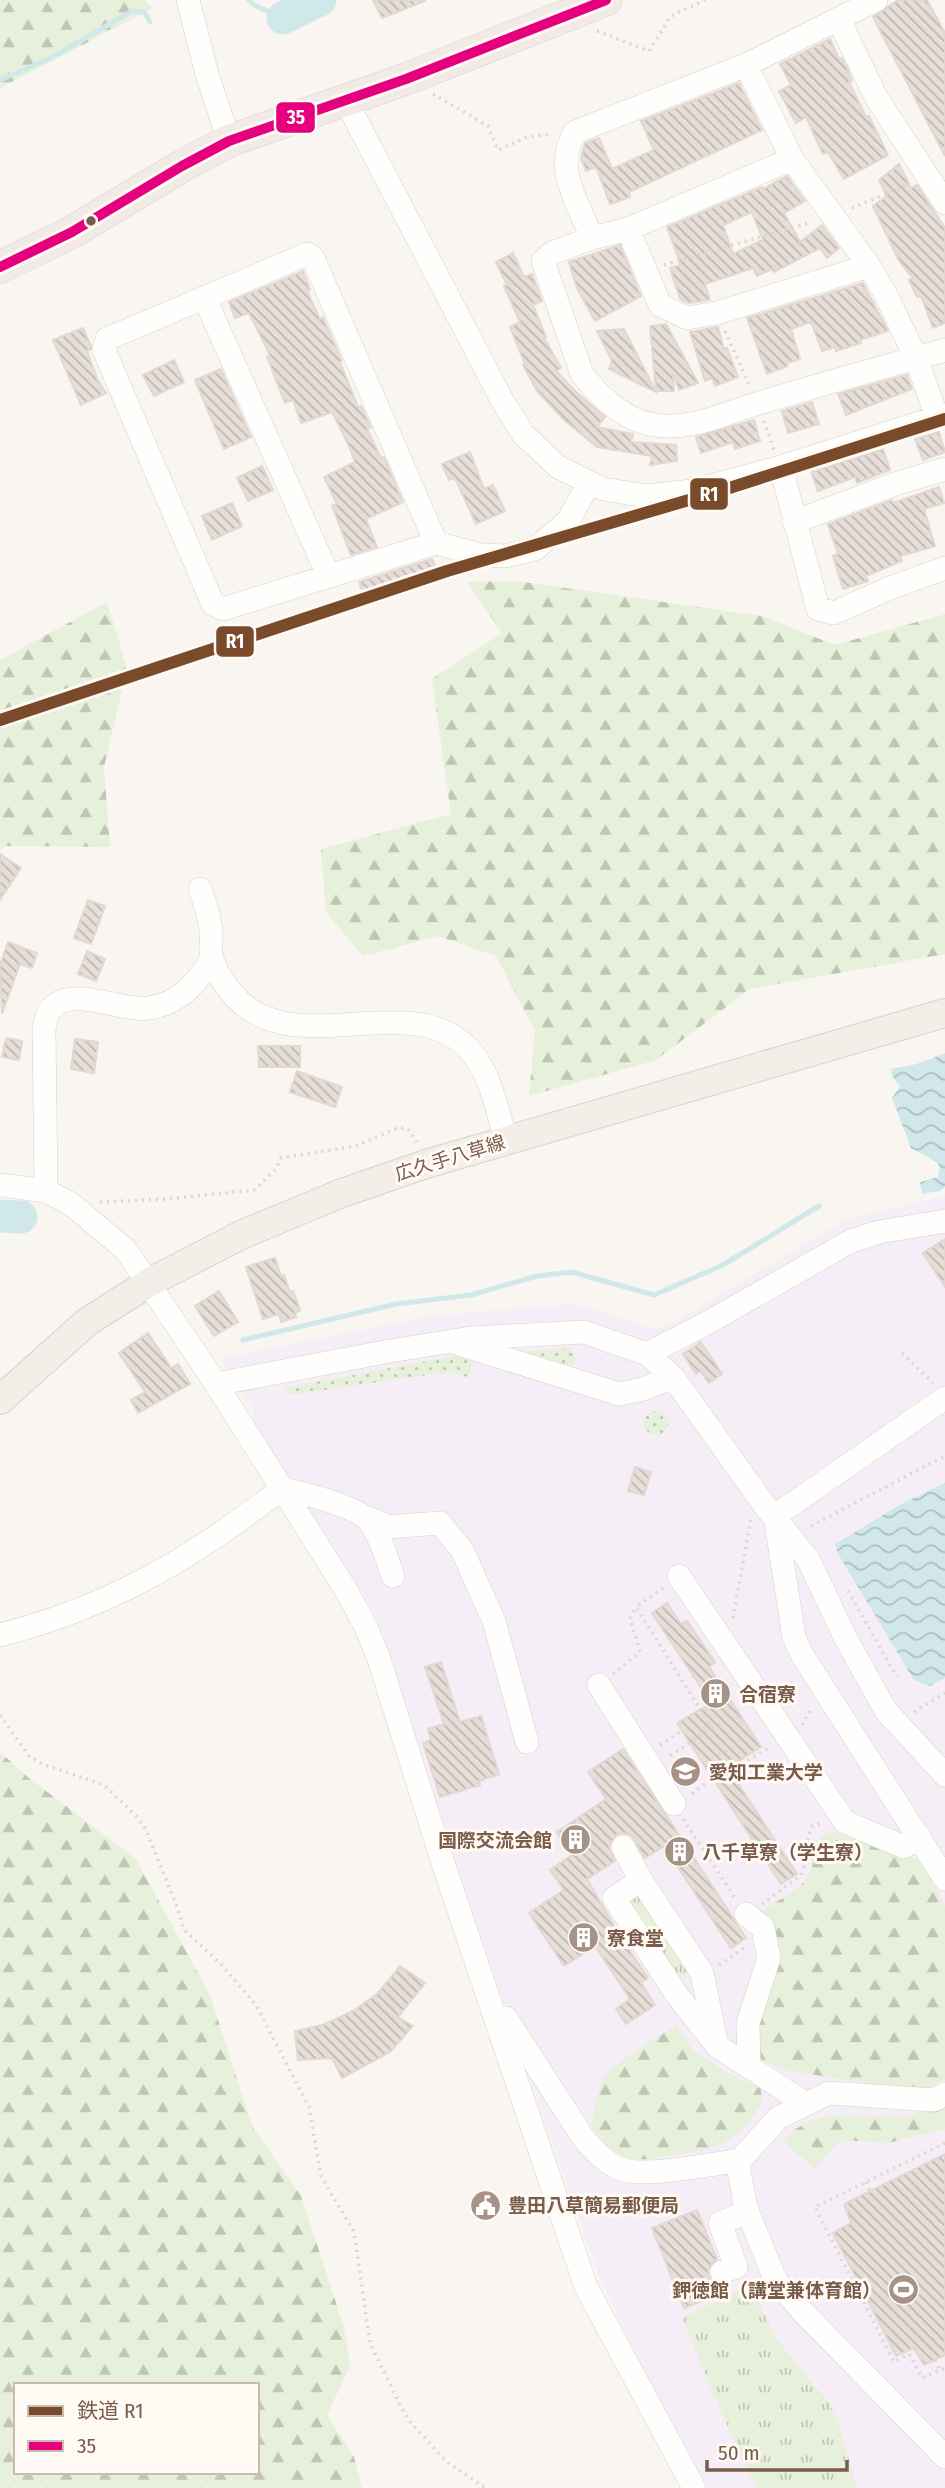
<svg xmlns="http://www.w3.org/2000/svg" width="945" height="2488" viewBox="0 0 945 2488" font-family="'Fira Sans Condensed','Noto Sans JP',sans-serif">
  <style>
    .education { fill: #f6eef6 }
    .grass { fill: url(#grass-tufts) }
    .forest { fill: url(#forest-firs); fill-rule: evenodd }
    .garden { fill: url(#garden-dots) }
    .water { fill: url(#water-waves) }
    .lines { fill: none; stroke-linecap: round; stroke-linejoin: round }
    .stream { stroke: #d0e8ea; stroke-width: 5 }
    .river { stroke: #d0e8ea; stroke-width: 33 }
    .building { fill: url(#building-back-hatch); stroke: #e2d8d2; stroke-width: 2; fill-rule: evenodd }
    .minor-casing { stroke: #d7d1cb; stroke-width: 24 }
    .major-casing { stroke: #dad1cc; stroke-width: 30 }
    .highway-casing { stroke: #dad1cc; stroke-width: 33 }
    .path { stroke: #dcd5d0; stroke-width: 3.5; stroke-dasharray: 2 5; stroke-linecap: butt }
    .minor { stroke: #fefefd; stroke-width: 23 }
    .major { stroke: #f3eee8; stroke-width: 28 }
    .highway { stroke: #f2eae7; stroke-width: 32 }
    .bus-1-casing { stroke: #fffaf3; stroke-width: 16 }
    .bus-1 { stroke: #e5007d; stroke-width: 10 }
    .rail-1-casing { stroke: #fffaf3; stroke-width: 18 }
    .rail-1 { stroke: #7a4b2a; stroke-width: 12 }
    .bus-dot { fill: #7a5c4d; stroke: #fffaf3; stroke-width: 2.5 }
    .labels { text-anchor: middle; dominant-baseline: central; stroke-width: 6; stroke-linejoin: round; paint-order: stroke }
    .street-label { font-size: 19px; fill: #7a5c4d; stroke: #fffaf3 }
    .poi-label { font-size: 19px; font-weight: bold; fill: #7a5c4d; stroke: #fffaf3; text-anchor: start }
    .line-badge { stroke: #fffaf3; stroke-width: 2.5 }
    .badge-label { font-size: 19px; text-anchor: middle; font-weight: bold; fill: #fff }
  </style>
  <defs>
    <pattern id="grass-tufts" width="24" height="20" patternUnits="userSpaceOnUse" patternTransform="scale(1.75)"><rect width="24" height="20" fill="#e7f0db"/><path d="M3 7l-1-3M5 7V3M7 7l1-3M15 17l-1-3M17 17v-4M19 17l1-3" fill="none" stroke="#c0c6b4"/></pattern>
    <pattern id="forest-firs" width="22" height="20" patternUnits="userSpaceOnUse" patternTransform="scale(1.75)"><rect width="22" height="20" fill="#e7f0db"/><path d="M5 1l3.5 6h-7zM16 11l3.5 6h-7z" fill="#c0c6b4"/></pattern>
    <pattern id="garden-dots" width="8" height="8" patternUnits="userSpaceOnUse" patternTransform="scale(1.75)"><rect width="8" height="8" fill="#e7f0db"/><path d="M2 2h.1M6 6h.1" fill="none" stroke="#c0c6b4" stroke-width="1.8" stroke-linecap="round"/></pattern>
    <pattern id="water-waves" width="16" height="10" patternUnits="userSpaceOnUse" patternTransform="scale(1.75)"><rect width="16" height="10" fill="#d0e8ea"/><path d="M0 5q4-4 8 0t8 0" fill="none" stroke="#aebfc0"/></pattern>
    <pattern id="building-back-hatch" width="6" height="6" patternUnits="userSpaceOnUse" patternTransform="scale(1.75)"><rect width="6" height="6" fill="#e6ded7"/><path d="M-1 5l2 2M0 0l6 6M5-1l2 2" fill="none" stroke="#bfb7b1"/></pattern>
  </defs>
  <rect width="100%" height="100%" fill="#f9f5f0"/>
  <path class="education" d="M 945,1196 L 945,2488 L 704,2488 L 647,2382 L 597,2271 L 450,1847 L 381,1628 L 372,1609 L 250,1417 L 255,1413 L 220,1358 L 437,1315 L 576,1304 L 656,1329 L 676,1321 L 843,1221 Z"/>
  <path class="grass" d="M 640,1891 L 688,1973 L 679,1978 L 627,1899 Z
    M 751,2284 L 774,2335 L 812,2384 L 827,2399 L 839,2425 L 857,2488 L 757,2488 L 724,2419 L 682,2318 Z"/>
  <path class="forest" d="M 0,0 L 145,0 L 153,8 L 0,88 Z
    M 516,581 L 762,616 L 835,645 L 945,614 L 945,954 L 750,989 L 656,1060 L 529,1096 L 535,1031 L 496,956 L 438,936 L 363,956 L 326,912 L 321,849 L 451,814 L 432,679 L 502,633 L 467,582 Z
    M 107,602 L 127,669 L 104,767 L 110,847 L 5,846 L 0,851 L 0,660 Z
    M 0,1752 L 29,1778 L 136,1859 L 210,1995 L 252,2126 L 301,2196 L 344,2327 L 350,2366 L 327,2415 L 354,2457 L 362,2488 L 0,2488 ZM 16,2385 L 257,2385 L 257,2472 L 16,2472 Z
    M 831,1831 L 921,1860 L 945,1906 L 945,2079 L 933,2086 L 908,2089 L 789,2071 L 762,2061 L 755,2045 L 761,1912 C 772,1904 800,1889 807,1878 C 820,1857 799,1848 831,1831 Z
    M 677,2025 L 692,2049 L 729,2074 L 760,2088 L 763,2101 C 737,2145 718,2148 670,2156 C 658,2157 643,2161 632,2159 C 613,2155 601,2139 591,2124 L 602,2079 L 624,2058 Z
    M 945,2103 L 945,2129 L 888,2143 L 841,2140 L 814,2169 L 783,2140 L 794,2130 L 810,2121 L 831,2115 L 907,2117 Z"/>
  <path class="garden" d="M 570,1348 L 575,1357 L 573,1364 L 567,1368 L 527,1353 L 530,1351 Z
    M 454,1356 L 473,1358 L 468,1377 L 447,1372 L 290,1395 L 284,1388 Z
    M644 1423a12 12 0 1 1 24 0a12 12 0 1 1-24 0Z"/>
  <path class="water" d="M 945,1053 L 945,1187 L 940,1191 L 922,1194 L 920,1182 L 938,1177 L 940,1167 L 937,1162 L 911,1148 L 892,1098 L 900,1086 L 892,1076 L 891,1069 L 917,1064 Z
    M 945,1483 L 945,1678 L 930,1686 L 914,1680 L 838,1554 L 835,1544 L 903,1503 Z"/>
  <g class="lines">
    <path class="stream" d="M 249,0 L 254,5 L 283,18
      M 0,80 L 51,58 L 132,11 L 144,12 L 150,22
      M 243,1340 L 396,1304 L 471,1295 L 537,1276 L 572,1272 L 654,1295 L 723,1265 L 819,1206"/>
    <path class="river" d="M 283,18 L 320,0
      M 0,1216 L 21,1217"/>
  </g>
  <path class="building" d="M 373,0 L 424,0 L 425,1 L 382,18 Z
    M 898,0 L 927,0 L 945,33 L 945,156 L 873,17 Z
    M 830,39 L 839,59 L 842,58 L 848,70 L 852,81 L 849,82 L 866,117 L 869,116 L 888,155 L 844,179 L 828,152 L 823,154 L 806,117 L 796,123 L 779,91 L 791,85 L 780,64 Z
    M 739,83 L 762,130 L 629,192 L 630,197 L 610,204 L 596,167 L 586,171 L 581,158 L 585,143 L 599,138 L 612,169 L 654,150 L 641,121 Z
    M 899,164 L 911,188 L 917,185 L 945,228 L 945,323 L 933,328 L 921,296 L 917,297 L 909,280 L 913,278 L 899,261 L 873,206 L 887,196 L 879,180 Z
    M 787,176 L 805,201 L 784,213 L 800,242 L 822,225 L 839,248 L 827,258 L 820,248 L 774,272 L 772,269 L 757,276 L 753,268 L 705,284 L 710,300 L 689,303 L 680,299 L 670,268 L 681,265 L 667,227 L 762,187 L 763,189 ZM 752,212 L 763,240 L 733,254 L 723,225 Z
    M 620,245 L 641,296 L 595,321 L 577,288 L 569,262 Z
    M 513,253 L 524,277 L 532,274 L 534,279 L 542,301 L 533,305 L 546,337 L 544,338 L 561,368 L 556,371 L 575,391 L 605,417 L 597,427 L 633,434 L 631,442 L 676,445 L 677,461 L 650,465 L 652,456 L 597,447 L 563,419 L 537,391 L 523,365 L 525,364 L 510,327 L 520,322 L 504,286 L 507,285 L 496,262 Z
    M 303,271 L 310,290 L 307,291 L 320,319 L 323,317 L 342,361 L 340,362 L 358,407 L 361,406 L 371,427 L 367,429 L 381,458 L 384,457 L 403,502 L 366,519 L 377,547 L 351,555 L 332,506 L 337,504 L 324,477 L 355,462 L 348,444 L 332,412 L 301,423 L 293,400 L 285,403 L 267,357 L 270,355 L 249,313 L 235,318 L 229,302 Z
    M 863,283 L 888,331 L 860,340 L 861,343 L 836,351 L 835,347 L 822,351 L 811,322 L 791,329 L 800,359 L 787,363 L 788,366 L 767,374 L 747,318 Z
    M 666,324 L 698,383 L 679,390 L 673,374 L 674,391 L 656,391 L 650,326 Z
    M 718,327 L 724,349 L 727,348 L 738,377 L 715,386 L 712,378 L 705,381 L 690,332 Z
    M 83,328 L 91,346 L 91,349 L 87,351 L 97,379 L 106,393 L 81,405 L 53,340 Z
    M 624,329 L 656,392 L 609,369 L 612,361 L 597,331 Z
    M 174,360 L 184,382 L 154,396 L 143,375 Z
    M 221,369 L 251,437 L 224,449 L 195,380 Z
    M 907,375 L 912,389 L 846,415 L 838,394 Z
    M 812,402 L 819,424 L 788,433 L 782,411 Z
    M 754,420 L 760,441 L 735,449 L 733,442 L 701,453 L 696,437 Z
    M 939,432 L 945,452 L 923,460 L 915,439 Z
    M 883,449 L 890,470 L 857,483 L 855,477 L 818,491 L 811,472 Z
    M 470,452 L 484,489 L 493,485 L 505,511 L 476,524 L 455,478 L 449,480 L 442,464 Z
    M 262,466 L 273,490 L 248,501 L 237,478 Z
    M 939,487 L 944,503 L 924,509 L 935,546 L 900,556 L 902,561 L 866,576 L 868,581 L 843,589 L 833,556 L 838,554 L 828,524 L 892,500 L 893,503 Z
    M 232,503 L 242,526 L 212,540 L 202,516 Z
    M 432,559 L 436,568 L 363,594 L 359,582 Z
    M 0,854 L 21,868 L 0,900 Z
    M 88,900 L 105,906 L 91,944 L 74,938 Z
    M 8,942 L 37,953 L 32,968 L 20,964 L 2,1014 L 0,965 Z
    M 87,951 L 105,959 L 96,981 L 78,974 Z
    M 6,1038 L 22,1041 L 19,1060 L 2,1057 Z
    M 75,1039 L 98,1042 L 94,1073 L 71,1069 Z
    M 258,1046 L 300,1046 L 300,1067 L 259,1067 Z
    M 297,1071 L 342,1087 L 335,1107 L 290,1092 Z
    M 945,1239 L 945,1287 L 923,1253 Z
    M 275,1258 L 281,1276 L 284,1275 L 290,1292 L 293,1291 L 300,1310 L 295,1313 L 296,1317 L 281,1322 L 279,1314 L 263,1319 L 246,1267 Z
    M 219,1291 L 238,1322 L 214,1336 L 195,1306 Z
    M 148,1333 L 171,1368 L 178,1364 L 190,1384 L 138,1413 L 131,1400 L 145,1392 L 119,1353 Z
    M 701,1342 L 722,1374 L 709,1383 L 700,1371 L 696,1374 L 683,1354 Z
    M 635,1467 L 651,1472 L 644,1495 L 628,1491 Z
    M 667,1603 L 681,1624 L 687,1621 L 715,1662 L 709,1667 L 761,1747 L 728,1768 L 797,1874 L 781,1884 L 677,1723 L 711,1703 L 652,1613 Z
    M 441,1662 L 460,1722 L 481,1716 L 499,1774 L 479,1781 L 480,1785 L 440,1797 L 423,1743 L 431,1740 L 428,1729 L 444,1724 L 425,1667 Z
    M 623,1749 L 746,1938 L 731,1948 L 664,1846 L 645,1858 L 631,1835 L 623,1833 L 616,1835 L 609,1846 L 615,1861 L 587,1879 L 617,1931 L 648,1978 L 641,1983 L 655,2005 L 626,2024 L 616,2009 L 630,1999 L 595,1946 L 564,1966 L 529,1913 L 564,1890 L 550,1870 L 572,1855 L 557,1832 L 606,1799 L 588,1772 Z
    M 400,1966 L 425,1983 L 398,2017 L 413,2026 L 390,2052 L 342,2078 L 332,2058 L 298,2060 L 295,2031 L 323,2025 L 353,2011 L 377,1994 Z
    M 945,2154 L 945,2355 L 924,2365 L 914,2348 L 896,2356 L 833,2233 L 851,2223 L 844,2204 Z
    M 697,2210 L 717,2259 L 708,2269 L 709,2277 L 719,2286 L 727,2285 L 729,2290 L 684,2308 L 652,2228 Z"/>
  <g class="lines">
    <defs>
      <path id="minor" d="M 188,0 L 207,74 L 229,141
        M 839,20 L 876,97 L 945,203
        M 746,65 L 792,159 L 869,266 L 886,295 L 916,358 L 937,417
        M 346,101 L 502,400 L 523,434 L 558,467 L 603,489 L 646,496 L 692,491 L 781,467 L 945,415
        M 792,159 L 628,229 L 592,238 L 552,253 L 543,261 L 582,374 C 599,396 625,421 655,425 C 692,431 725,413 759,403 C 821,384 883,367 945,350
        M 628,229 L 660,305 L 687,318 L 717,313 L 869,266
        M 592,238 C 578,203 553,168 575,132 L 746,65 L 876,0
        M 205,299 L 328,575
        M 781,467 L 818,609 L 834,613 L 890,588 L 945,568
        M 794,522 L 898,483 L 945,469
        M 436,543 L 313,258 L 307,254 L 107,339 L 104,350 L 213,604 L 223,609 L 436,543 L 481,555 L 505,556 L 535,549 L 568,521 L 589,483
        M 200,889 C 205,902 209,916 211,930 C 212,940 209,953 213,962 C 217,972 225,985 232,993 C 288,1064 408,988 467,1047 C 490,1070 497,1110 506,1140
        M 0,1185 L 46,1191 L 71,1204 L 126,1250 L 216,1384 L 346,1590 L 365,1625 L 378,1656 L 443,1863 L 586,2287 L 694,2488
        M 46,1191 L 44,1030 C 45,1024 46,1015 50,1010 C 72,984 120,1012 149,1008 C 179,1004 197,983 211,960
        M 459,1344 L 619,1394 L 643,1389 L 673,1377
        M 647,1354 L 709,1322 L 851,1241 L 879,1232 L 945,1221
        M 216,1384 L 390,1351 L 471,1338 L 584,1332 L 647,1354 L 673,1377 L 765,1506 L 808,1559 L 845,1637 L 886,1711 L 945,1775
        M 775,1516 L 945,1398
        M 367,1518 L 389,1527 L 440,1523 L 462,1550 L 494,1621 L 527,1742
        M 776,1522 L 794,1637 L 801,1653 L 945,1879
        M 679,1576 L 845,1822 L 904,1847 L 920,1837
        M 0,1635 C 71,1617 141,1586 203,1545 C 230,1528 256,1508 282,1489 C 301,1492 358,1507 369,1521 C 381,1537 386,1557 393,1576
        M 599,1685 L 674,1804
        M 623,1847 L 641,1880
        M 746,1914 L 763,1928 L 769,1958 L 748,2023 L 749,2067
        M 506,2018 L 582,2136 C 592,2149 603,2161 618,2168 C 641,2179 710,2164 737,2161 L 746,2208 L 776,2281 L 804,2313 L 945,2457
        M 717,2046 L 702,1973 L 641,1880 L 614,1898 L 677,1995 L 717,2046 L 806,2104
        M 742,2158 L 778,2118 L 829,2093 L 934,2100 L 945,2094
        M 722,2272 L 736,2267 L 720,2223 L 748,2212"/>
      <path id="major" d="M 0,1400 L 87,1322 L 150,1282 L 241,1235 L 342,1193 L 426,1164 L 945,1013"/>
      <path id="highway" d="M 0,267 L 72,232 L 182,166 L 229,141 L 406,79 L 606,0"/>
    </defs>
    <use href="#minor" class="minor-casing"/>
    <use href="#major" class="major-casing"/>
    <use href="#highway" class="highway-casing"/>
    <path class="path" d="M 597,31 L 649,51 L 671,16 L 705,0
      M 433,94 L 488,126 L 498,150 L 527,137 L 551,134
      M 852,208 L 909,184
      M 664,265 L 812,222
      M 725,331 L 749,385
      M 764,421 L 774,450
      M 100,1202 L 166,1199 L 254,1190 L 276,1169 L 281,1158 L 356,1146 L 397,1128 L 408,1129 L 417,1142
      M 902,1353 L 933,1383
      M 811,1526 L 945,1456
      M 663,1588 L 636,1607 L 712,1728 L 667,1758
      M 848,1591 L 897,1677
      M 733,1618 L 751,1519
      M 613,1674 L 640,1652 L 630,1618 L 636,1607
      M 914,1712 L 945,1693
      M 0,1715 L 29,1756 L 42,1764 L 104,1785 L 137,1817 L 146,1830 L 177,1907 L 184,1930 L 221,1964 L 256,2005 L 309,2107 L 321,2176 L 354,2232 L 370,2343 L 401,2407 L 411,2423 L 448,2463 L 486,2488
      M 802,1725 L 812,1708
      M 712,1728 L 723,1722
      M 660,1745 L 681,1731
      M 719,1755 L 738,1745
      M 730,1772 L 770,1747
      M 692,1794 L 712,1778
      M 683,1819 L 735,1898
      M 762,1904 L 801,1875 C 808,1860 805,1842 812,1826 L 823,1823
      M 719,1965 L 744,1948 L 749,1949
      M 630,1999 L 628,1995 L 646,1984
      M 945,2143 L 815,2207 L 894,2362 L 909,2354 L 922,2378 L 945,2368
      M 866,2182 L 870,2191
      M 935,2360 L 940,2370"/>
    <use href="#minor" class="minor"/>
    <use href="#major" class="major"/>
    <use href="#highway" class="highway"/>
    <defs>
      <path id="bus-1" d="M 0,267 L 72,232 L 182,166 L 229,141 L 406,79 L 606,0"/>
    </defs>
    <use href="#bus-1" class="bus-1-casing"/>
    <use href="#bus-1" class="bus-1"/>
    <defs>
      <path id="rail-1" d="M 0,720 L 447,571 L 723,490 L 945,419"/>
    </defs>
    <use href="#rail-1" class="rail-1-casing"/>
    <use href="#rail-1" class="rail-1"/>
  </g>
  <defs>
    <symbol id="building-disc" viewBox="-11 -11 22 22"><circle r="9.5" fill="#a69286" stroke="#fffaf3"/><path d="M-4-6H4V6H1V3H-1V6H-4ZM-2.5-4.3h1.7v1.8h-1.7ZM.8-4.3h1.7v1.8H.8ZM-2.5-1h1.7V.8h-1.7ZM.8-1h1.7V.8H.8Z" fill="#fff"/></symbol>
    <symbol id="university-disc" viewBox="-11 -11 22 22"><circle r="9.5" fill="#a69286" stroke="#fffaf3"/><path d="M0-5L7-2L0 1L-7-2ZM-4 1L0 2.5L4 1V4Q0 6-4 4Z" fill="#fff"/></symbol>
    <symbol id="civic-disc" viewBox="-11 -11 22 22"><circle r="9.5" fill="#a69286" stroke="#fffaf3"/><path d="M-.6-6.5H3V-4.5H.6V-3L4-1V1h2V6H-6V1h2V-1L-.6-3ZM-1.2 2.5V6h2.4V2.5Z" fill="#fff"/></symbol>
    <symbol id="stadium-disc" viewBox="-11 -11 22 22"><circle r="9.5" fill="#a69286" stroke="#fffaf3"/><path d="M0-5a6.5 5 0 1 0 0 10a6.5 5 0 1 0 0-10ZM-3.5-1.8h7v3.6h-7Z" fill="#fff"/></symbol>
  </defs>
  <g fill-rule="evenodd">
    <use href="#building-disc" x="698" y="1676" width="35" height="35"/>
    <use href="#university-disc" x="668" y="1754" width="35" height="35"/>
    <use href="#building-disc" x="558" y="1822" width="35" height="35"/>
    <use href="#building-disc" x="662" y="1834" width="35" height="35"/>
    <use href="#building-disc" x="566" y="1920" width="35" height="35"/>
    <use href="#civic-disc" x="468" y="2188" width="35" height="35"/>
    <use href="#stadium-disc" x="886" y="2272" width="35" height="35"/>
  </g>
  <circle class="bus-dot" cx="91" cy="221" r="6"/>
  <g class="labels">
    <g class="street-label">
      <text transform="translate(450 1158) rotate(-17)">広久手八草線</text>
    </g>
    <g class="poi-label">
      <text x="739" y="1694">合宿寮</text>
      <text x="709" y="1772">愛知工業大学</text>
      <text x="552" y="1840" text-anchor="end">国際交流会館</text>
      <text x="702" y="1852">八千草寮（学生寮）</text>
      <text x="607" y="1938">寮食堂</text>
      <text x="508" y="2205">豊田八草簡易郵便局</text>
      <text x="881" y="2290" text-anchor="end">鉀徳館（講堂兼体育館）</text>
    </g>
  </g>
  <g class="line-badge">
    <rect x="275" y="101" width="41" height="33" rx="7" fill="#e5007d"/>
    <rect x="689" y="477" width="40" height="34" rx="7" fill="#7a4b2a"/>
    <rect x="215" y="625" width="40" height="33" rx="7" fill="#7a4b2a"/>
  </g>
  <g class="badge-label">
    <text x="296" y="124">35</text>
    <text x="709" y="501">R1</text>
    <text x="235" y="648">R1</text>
  </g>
  <rect x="14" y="2383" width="245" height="91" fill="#fffaf3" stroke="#cabbb1" stroke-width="2"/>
  <rect x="28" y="2406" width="35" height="10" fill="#7a4b2a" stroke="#cabbb1" stroke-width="2"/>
  <text x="77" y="2418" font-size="21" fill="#7a5c4d">鉄道 R1</text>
  <rect x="28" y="2441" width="35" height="10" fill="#e5007d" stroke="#cabbb1" stroke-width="2"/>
  <text x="77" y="2453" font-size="21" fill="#7a5c4d">35</text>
  <path d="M707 2460v10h140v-10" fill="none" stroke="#7a5c4d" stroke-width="3.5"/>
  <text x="718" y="2460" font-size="21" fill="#7a5c4d" stroke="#fffaf3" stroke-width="5" paint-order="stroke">50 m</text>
</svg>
